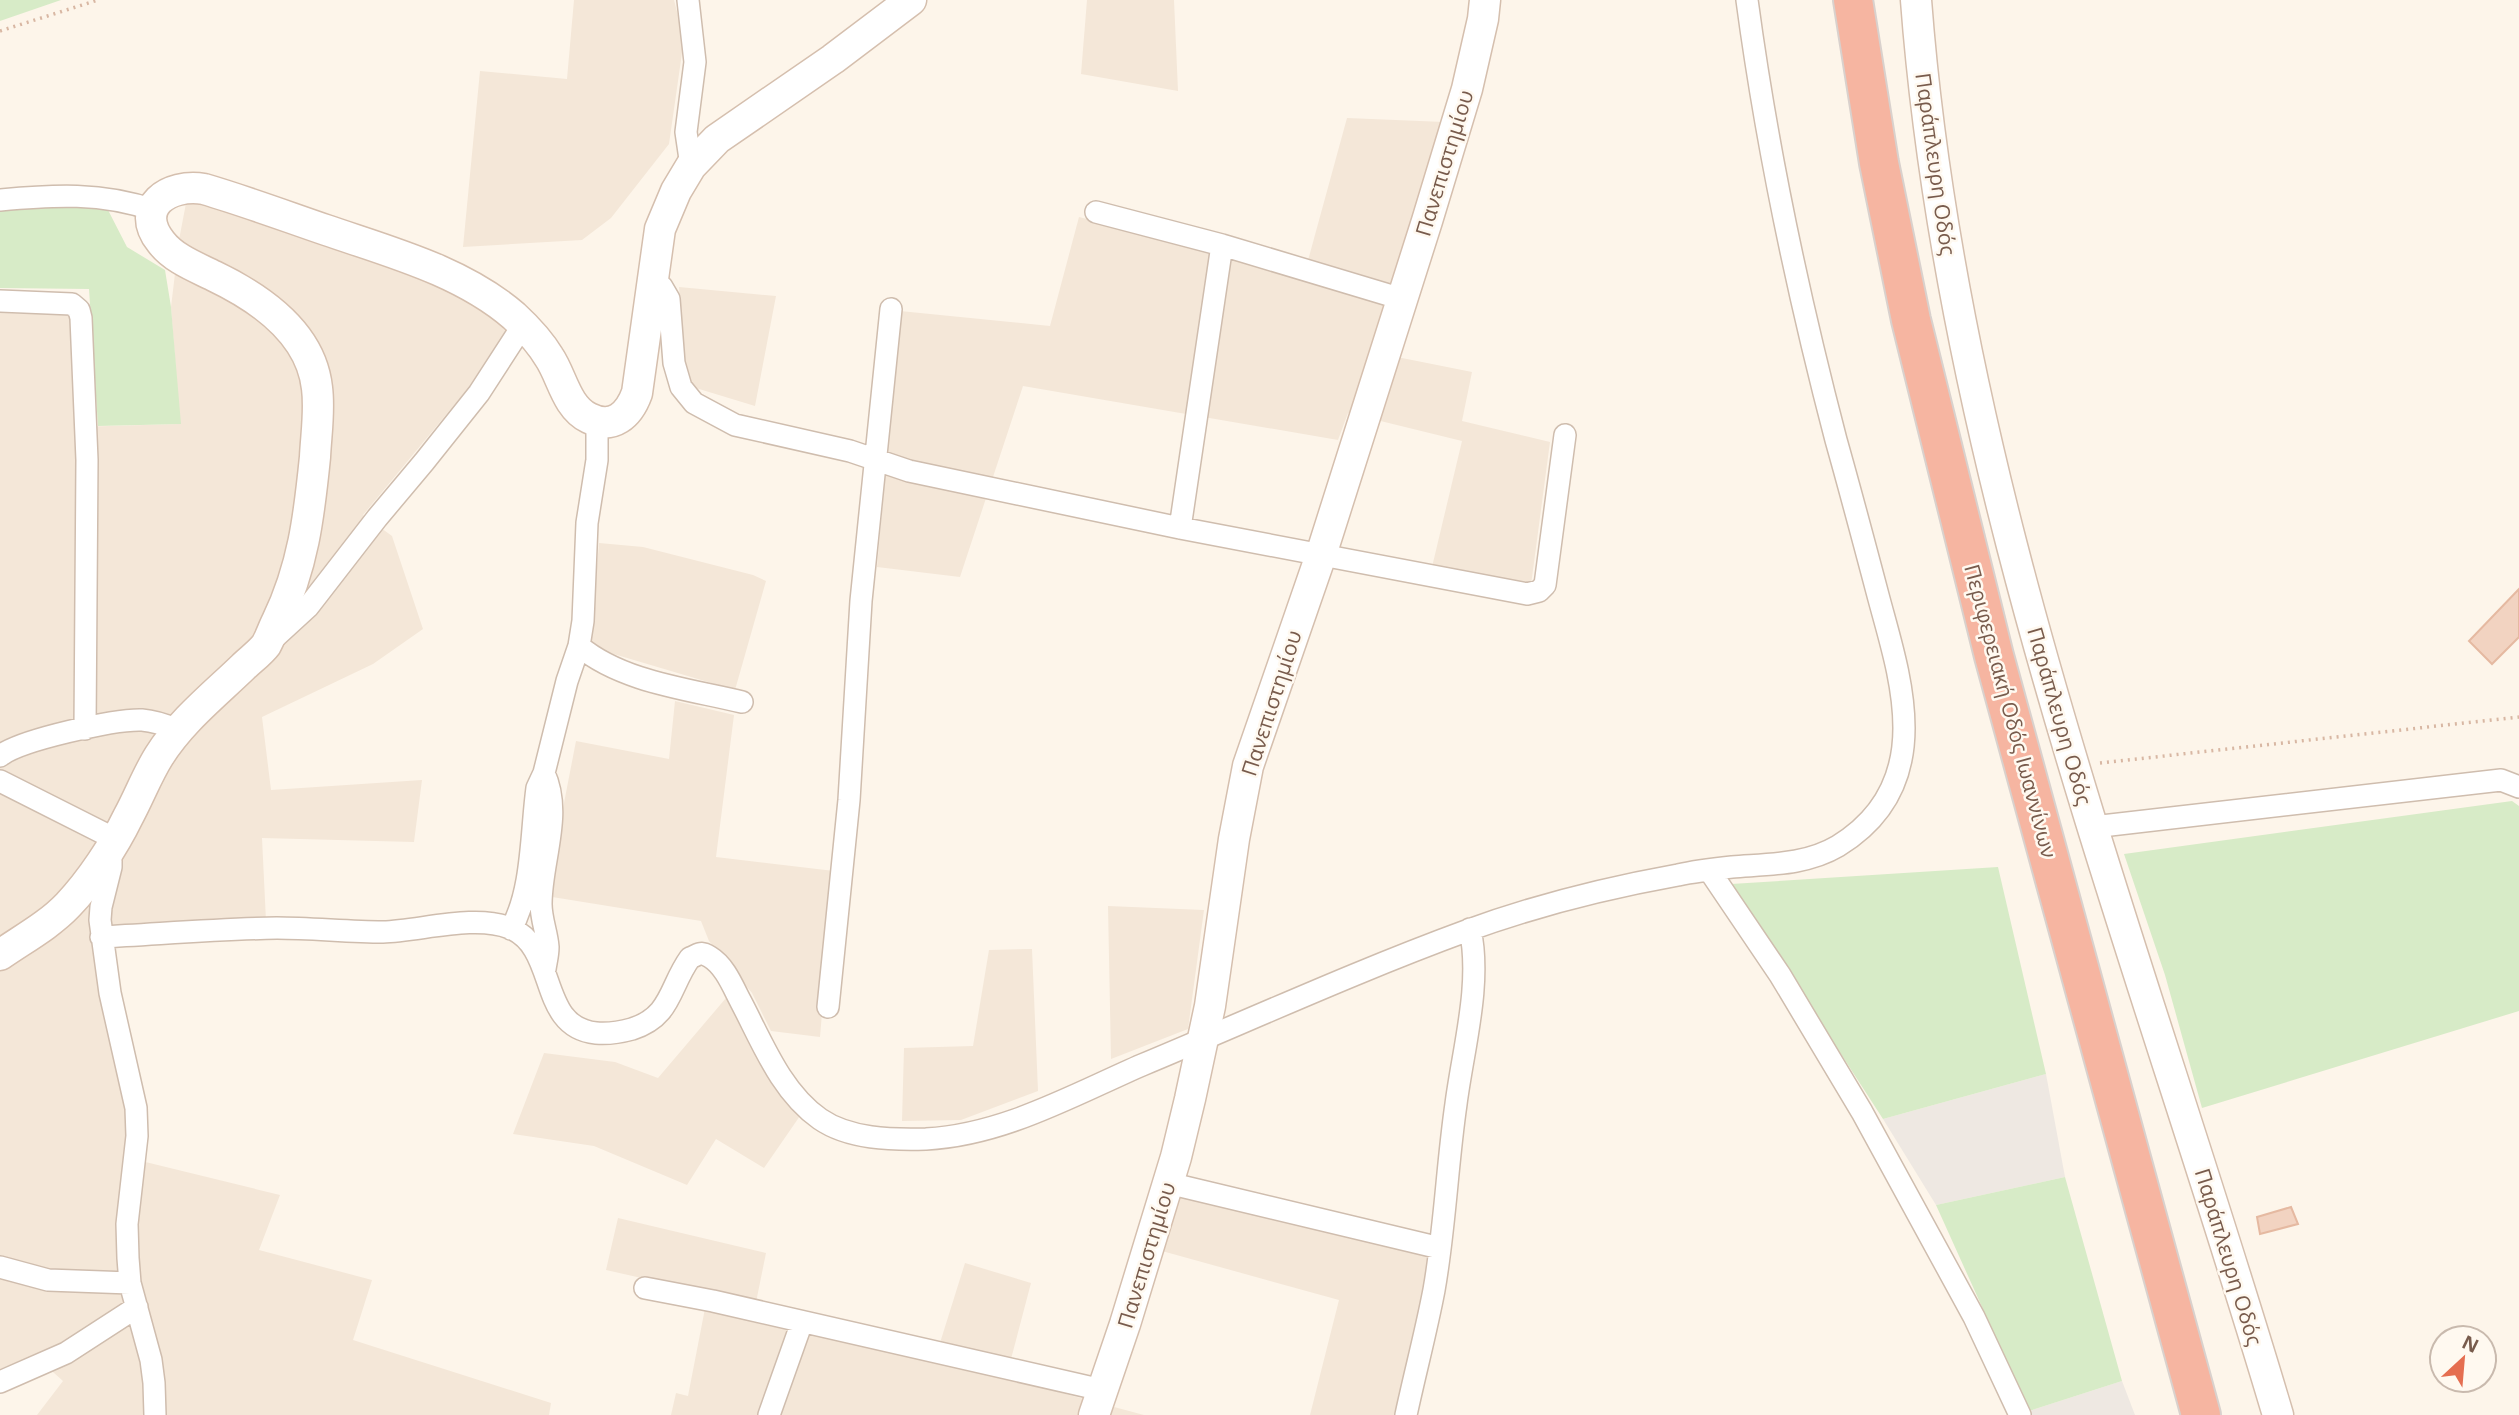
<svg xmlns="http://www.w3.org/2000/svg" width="2519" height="1415" viewBox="0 0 2519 1415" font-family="'Open Sans',sans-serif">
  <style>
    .residential { fill: #f4e7d8 }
    .industrial { fill: #eee8e2 }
    .green { fill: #d7ebc7 }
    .building { fill: #f2d3c1; stroke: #e5b9a1; stroke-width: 2 }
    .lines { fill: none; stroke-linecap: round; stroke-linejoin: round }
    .street-casing { stroke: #cfbdae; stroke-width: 24 }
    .secondary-casing { stroke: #d5bfae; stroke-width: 33 }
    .highway-casing { stroke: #d9d1cd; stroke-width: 42 }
    .path { stroke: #d8b7a3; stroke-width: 3.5; stroke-dasharray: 2 5; stroke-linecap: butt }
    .street { stroke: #fff; stroke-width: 21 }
    .secondary { stroke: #fff; stroke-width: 30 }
    .highway { stroke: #f6b5a1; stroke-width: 38 }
    .labels { text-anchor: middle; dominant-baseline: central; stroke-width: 5; stroke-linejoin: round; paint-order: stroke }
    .street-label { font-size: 21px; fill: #785b4c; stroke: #fff9f0 }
  </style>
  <rect width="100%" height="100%" fill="#fdf5ea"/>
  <path class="residential" d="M 574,0 L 674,0 L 684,39 L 669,144 L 611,218 L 582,240 L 463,247 L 480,71 L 567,79 Z
    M 1087,0 L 1174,0 L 1178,91 L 1081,74 Z
    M 1347,118 L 1444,122 L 1377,353 L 1472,372 L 1462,421 L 1550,442 L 1531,585 L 1432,567 L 1462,441 L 1348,413 L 1338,440 L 1023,386 L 960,577 L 877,567 L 900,311 L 1050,326 L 1079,217 L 1304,275 Z
    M 187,198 L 293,231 L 451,291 L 487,314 L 512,335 L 363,515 L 392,536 L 423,629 L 373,664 L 262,717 L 271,790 L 422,780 L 414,842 L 262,838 L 266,921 L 92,928 L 102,1008 L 124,1101 L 126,1121 L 125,1157 L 280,1195 L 259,1250 L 372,1280 L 353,1340 L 551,1403 L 549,1415 L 37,1415 L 63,1381 L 35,1356 L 0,1369 L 0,313 L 72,314 L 75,427 L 180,424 L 171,307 L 179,240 Z
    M 679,287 L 776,296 L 755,406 L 686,385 Z
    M 599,543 L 643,547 L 753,575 L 766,581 L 735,690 L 590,647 Z
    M 675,701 L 734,715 L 716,857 L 834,871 L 820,1037 L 771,1031 L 752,993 L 709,941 L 701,921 L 546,896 L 576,741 L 669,759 Z
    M 1108,906 L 1204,910 L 1188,1029 L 1111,1059 Z
    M 1032,949 L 1038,1091 L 961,1120 L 902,1121 L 904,1048 L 973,1046 L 989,950 Z
    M 726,998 L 767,1070 L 802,1113 L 764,1168 L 716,1139 L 687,1185 L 594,1146 L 513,1134 L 544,1053 L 615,1062 L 658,1078 Z
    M 1180,1189 L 1432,1255 L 1421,1314 L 1396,1415 L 1310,1415 L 1339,1300 L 1162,1251 Z
    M 618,1218 L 766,1253 L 752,1322 L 934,1362 L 965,1263 L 1031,1283 L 1006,1378 L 1144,1415 L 671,1415 L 676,1393 L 688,1396 L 708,1293 L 606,1270 Z"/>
  <path class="industrial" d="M 2046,1074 L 2065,1177 L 1936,1205 L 1883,1119 Z
    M 2122,1381 L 2135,1415 L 2031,1415 L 2029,1411 Z"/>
  <path class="green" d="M 0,0 L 61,0 L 0,21 Z
    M 0,199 L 108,210 L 127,247 L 165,270 L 171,307 L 181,424 L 98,426 L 89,289 L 0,288 Z
    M 2512,801 L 2519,806 L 2519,1011 L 2202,1108 L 2165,975 L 2124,854 Z
    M 1998,867 L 2046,1074 L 1883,1119 L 1731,884 Z
    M 2065,1177 L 2122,1381 L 2029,1411 L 1936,1205 Z"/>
  <path class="building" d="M 2519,589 L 2519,637 L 2492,664 L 2469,641 Z
    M 2291,1207 L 2298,1224 L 2260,1234 L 2257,1217 Z"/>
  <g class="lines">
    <defs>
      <path id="street" d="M 688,0 L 695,62 L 686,132 L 691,166
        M 0,200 C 53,195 102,192 153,210
        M 1096,212 L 1222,245 L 1402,299
        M 653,280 L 662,287 L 669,299 L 674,363 L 681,387 L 694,403 L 735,425 L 850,451 L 909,471 L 1180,528 L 1527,594 L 1539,591 L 1545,585 L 1565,435
        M 0,301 L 72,304 L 79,310 L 81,318 L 87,460 L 85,729
        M 1180,528 L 1222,245
        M 272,640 L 308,607 L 377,518 L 424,462 L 479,393 L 523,325
        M 579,646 C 622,682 688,689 742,702
        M 0,756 C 20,740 115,719 142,720 C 155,721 166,725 178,730
        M 544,773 C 563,814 541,861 541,904 C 541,919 547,933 548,947 C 548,955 546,962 545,969
        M 0,781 L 115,839
        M 2093,827 L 2501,780 L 2519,787
        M 106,853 L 111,861 L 111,867 L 101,907 L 100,920 L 110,993 L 136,1108 L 137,1136 L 127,1224 L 128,1258 L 130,1283 L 151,1360 L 154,1383 L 155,1415
        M 1709,870 L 1780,975 L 1862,1112 L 1974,1317 L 2020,1415
        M 511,929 C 533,890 531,832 537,788 L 544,773 L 567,681 L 579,646 L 583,621 L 587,523 L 597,460 L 597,421
        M 101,937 C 160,934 218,929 277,928 C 312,928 348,932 383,932 C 420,931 475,914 510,928 C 559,948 537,1027 596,1033 C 607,1034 621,1032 632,1029 C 672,1016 669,987 690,958 C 700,954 700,951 710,957 C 725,966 733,987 741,1002 C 762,1042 781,1092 820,1119 C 849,1139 891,1140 926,1139 C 1003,1135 1073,1095 1142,1065 C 1250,1020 1357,971 1466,931 C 1534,906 1606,888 1678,875 C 1696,871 1714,869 1732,867 C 1769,864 1806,865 1838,846 C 1882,819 1904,779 1904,728 C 1904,684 1890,640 1879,599 C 1865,546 1851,493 1836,440 C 1798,295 1767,149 1747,0
        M 828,1007 L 849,800 L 861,601 L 891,309
        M 1168,1183 L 1440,1248
        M 0,1267 L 48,1280 L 130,1283
        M 645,1288 L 713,1301 L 1102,1390
        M 0,1382 L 66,1353 L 137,1307
        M 769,1415 L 802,1322
        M 1406,1415 C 1415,1373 1426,1332 1434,1290 C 1445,1228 1447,1166 1456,1104 C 1463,1049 1482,984 1470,929"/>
      <path id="secondary" d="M 1916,0 C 1953,489 2140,949 2278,1415
        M 0,955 C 23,939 49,925 68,905 C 90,882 114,846 128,817 C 139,797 147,775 159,756 C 181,721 214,695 243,667 C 250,660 260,653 266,645 C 270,638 273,629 277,621 C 303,567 309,517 315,457 C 316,435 320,411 317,388 C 311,333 260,298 214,276 C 196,267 174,259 161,242 C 133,207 169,183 204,189 C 245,201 285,216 326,230 C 390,252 462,271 514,316 C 527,328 540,342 549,357 C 562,376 566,407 589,418 C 613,430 629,415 637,393 L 660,229 L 676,191 L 691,166 L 717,139 L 833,59 L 911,0
        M 1094,1415 L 1125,1324 L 1176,1157 L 1190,1099 L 1210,1006 L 1234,839 L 1248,766 L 1321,555 L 1427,221 L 1467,89 L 1483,19 L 1485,0"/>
      <path id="highway" d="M 1853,0 L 1879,163 L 1911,320 L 1994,656 L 2201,1415"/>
    </defs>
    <use href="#street" class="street-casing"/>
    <use href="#secondary" class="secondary-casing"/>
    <use href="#highway" class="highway-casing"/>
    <path class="path" d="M 0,31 L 98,0
      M 2100,763 L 2519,717"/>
    <use href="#street" class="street"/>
    <use href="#secondary" class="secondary"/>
    <use href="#highway" class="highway"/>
  </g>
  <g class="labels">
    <g class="street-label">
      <text transform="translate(1444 163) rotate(-73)">Πανεπιστημίου</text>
      <text transform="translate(1936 164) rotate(82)">Παράπλευρη Οδός</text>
      <text transform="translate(1271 703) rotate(-72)">Πανεπιστημίου</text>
      <text transform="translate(2011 711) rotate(75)">Περιφερειακή Οδός Ιωαννίνων</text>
      <text transform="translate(2060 716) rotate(74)">Παράπλευρη Οδός</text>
      <text transform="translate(1146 1255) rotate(-73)">Πανεπιστημίου</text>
      <text transform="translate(2229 1257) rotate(73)">Παράπλευρη Οδός</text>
    </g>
  </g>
  <g transform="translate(2463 1359) rotate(26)"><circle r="33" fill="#fff9f0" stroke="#c9baae" stroke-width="2"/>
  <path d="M0-5L12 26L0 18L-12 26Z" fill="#e56e50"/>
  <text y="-10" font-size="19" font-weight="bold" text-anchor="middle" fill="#785b4c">N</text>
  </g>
</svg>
